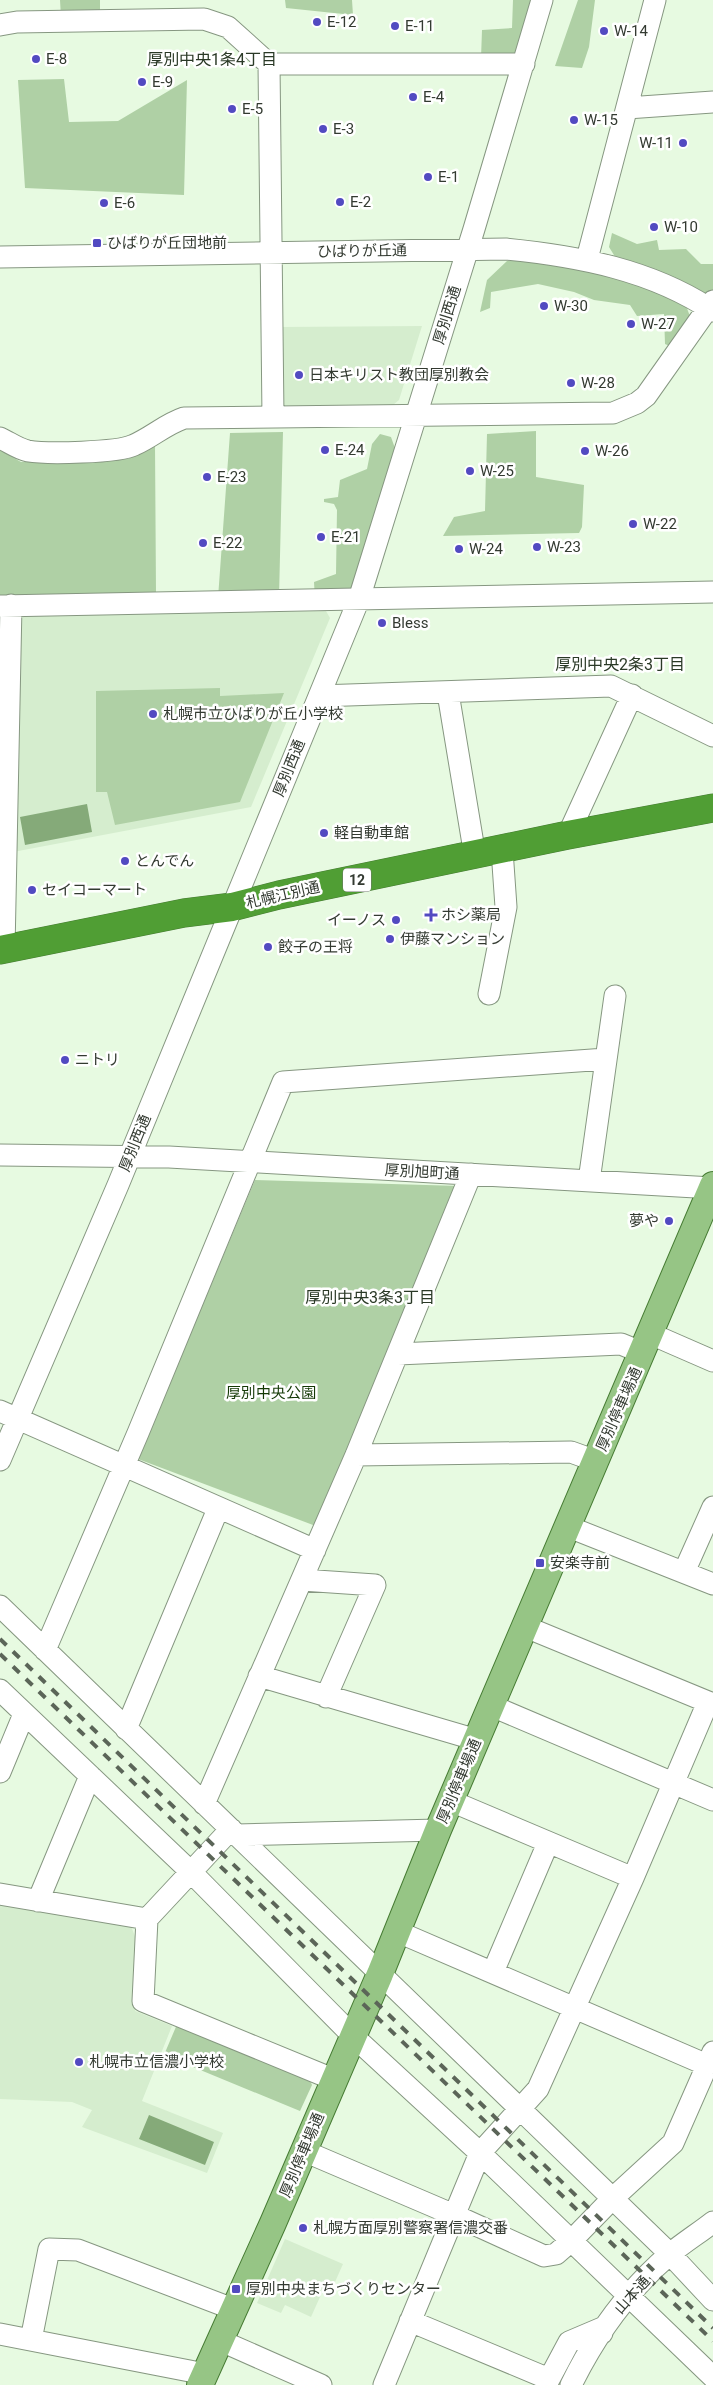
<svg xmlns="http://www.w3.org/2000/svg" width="713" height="2385" viewBox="0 0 713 2385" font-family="Roboto,'Noto Sans JP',sans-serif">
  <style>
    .built { fill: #d5edce }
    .green { fill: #afd0a5 }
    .water { fill: #85aa79 }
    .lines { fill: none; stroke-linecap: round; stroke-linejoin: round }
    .minor-casing { stroke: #869781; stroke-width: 23 }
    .major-casing { stroke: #467b33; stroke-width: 28 }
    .highway-casing { stroke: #467b33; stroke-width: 29 }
    .minor { stroke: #fff; stroke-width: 21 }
    .major { stroke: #96c585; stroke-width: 26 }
    .highway { stroke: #509e34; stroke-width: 28 }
    .rail { stroke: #5b6558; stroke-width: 4; stroke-dasharray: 9 9; stroke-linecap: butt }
    .poi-dot { fill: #524ac1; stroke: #fff; stroke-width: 2 }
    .labels { text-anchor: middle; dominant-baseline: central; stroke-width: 5; stroke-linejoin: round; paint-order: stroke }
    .shield { fill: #fff; stroke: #70756f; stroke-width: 1 }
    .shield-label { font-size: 14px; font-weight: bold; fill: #333a31 }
    .poi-label { font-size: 15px; fill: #333a31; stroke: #fff; text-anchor: start }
    .street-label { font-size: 15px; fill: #333a31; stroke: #fff }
    .park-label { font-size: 15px; fill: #143905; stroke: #fff }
    .neighbourhood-label { font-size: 16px; fill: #2a3926; stroke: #fff }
  </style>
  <rect width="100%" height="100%" fill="#e7fae1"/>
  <path class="built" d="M 422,326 L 399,400 L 393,405 L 286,407 L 281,403 L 281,327 Z
    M 326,611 L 330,618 L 251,807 L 13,852 L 20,620 L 24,616 Z
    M 0,1904 L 131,1926 L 136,1939 L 135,2011 L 172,2026 L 142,2101 L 223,2133 L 207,2173 L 82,2127 L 92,2110 L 72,2102 L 0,2099 Z
    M 285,2239 L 343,2264 L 331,2291 L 324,2288 L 311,2317 L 285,2305 L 281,2313 L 257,2303 Z"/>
  <path class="green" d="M 60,0 L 100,0 L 100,18 L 61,17 Z
    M 285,0 L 352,0 L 353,15 L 286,8 Z
    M 513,0 L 536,0 L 520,59 L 481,58 L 482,30 L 512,28 Z
    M 578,0 L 595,0 L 589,47 L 582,68 L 555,66 Z
    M 64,79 L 69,122 L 118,121 L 187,80 L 184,195 L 25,188 L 18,80 Z
    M 612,233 L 637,244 L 657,240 L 659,250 L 686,249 L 701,264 L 713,264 L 713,295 L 708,303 L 622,268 L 609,247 Z
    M 507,261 L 552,261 L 620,275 L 685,303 L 694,327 L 674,348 L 665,344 L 664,314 L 637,316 L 630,305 L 594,300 L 574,292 L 538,284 L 491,292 L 490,308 L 480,312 L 487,280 Z
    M 536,431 L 536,477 L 584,485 L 582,527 L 579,533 L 443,536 L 454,517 L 485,511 L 487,434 Z
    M 283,432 L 279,597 L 218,598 L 230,433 Z
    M 380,434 L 391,437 L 397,454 L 354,585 L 344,595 L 315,600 L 314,582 L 336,574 L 337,510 L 334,504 L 324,502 L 324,499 L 338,497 L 340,480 L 367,469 L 372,444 Z
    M 155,445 L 156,593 L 0,597 L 0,450 L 21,462 L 128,459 Z
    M 220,688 L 220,696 L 284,693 L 240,802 L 115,825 L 107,792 L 96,792 L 96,691 Z
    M 255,1180 L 460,1186 L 321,1528 L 138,1459 Z
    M 178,2022 L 308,2076 L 312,2085 L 300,2111 L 164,2055 Z"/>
  <path class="water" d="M 87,804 L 92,832 L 25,845 L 20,817 Z
    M 149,2115 L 214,2142 L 205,2165 L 139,2139 Z"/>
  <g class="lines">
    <defs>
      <path id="minor" d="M 0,25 L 17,22 L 204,19 L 228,27 L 269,64 L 273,417
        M 269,64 L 524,64
        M 627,108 L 713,102
        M 0,257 L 506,249 C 578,256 652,270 713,311
        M 587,259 L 655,0
        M 0,438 C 9,442 18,449 28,451 C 46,454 118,453 134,445 C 152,437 166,424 184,418 L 613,413 L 637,403 L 646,396 L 713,301
        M 0,606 L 713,592
        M 448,693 L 475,856
        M 319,696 L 611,686 L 713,736
        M 568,835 L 632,695
        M 4,950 L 11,605
        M 489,994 L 506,907 L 502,850
        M 0,1155 L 169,1157 L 713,1188
        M 589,1181 L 615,996
        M 651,1334 L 713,1361
        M 398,1354 L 621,1344 L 643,1353
        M 0,1411 L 315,1550
        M 356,1455 L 571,1452 L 596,1461
        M 0,1460 L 118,1185 L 359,599 L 474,229 L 542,0
        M 569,1527 L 713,1584
        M 684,1572 L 713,1507
        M 302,1580 L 375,1585 L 326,1697
        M 0,1606 L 670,2254 L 713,2300
        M 526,1627 L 713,1704
        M 45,1650 L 138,1433 L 283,1082 L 606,1059
        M 259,1676 L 477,1740
        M 0,1690 L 191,1872 L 353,2036 L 480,2153 L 713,2377
        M 492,1706 L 713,1800
        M 126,1729 L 218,1509
        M 0,1772 L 24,1714
        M 451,1801 L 633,1878
        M 204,1804 L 356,1455 L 471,1174
        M 237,1835 L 438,1830
        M 0,1894 L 147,1919 L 231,1829
        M 38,1901 L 90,1776
        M 147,1919 L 143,2001 L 335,2080
        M 396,1931 L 707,2065
        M 493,1972 L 548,1843
        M 304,2151 L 454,2215 L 544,2256 L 556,2254 L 572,2240 L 612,2199 L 673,2143 L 713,2052
        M 410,2321 L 549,2379
        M 0,2334 L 205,2374
        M 31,2340 L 49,2249 L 78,2250 L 233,2309
        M 219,2340 L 321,2385
        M 384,2385 L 480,2153 L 538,2089 L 633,1878 L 708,1702
        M 546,2385 L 569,2342 L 602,2328 L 602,2333
        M 571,2385 C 595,2336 628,2290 670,2254 C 683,2243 699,2233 713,2222"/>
      <path id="major" d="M 200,2385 L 273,2223 L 380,1974 L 438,1830 L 713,1185"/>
      <path id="highway" d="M 0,950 L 184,913 L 232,907 L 279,895 L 568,835 L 713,808"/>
    </defs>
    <use href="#minor" class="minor-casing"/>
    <use href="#major" class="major-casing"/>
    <use href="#highway" class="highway-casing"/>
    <use href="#minor" class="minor"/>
    <use href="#major" class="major"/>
    <use href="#highway" class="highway"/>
    <path class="rail" d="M 0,1639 L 713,2328
      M 0,1654 L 713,2341"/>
  </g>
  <g class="poi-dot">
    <circle cx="317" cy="22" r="5"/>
    <circle cx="395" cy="26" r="5"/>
    <circle cx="604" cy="31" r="5"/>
    <circle cx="36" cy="59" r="5"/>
    <circle cx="142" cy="82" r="5"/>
    <circle cx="413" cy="97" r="5"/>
    <circle cx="232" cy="109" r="5"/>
    <circle cx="574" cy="120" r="5"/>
    <circle cx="323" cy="129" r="5"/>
    <circle cx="683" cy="143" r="5"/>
    <circle cx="428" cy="177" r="5"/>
    <circle cx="340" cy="202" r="5"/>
    <circle cx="104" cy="203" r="5"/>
    <circle cx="654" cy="227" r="5"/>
    <rect x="92" y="238" width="10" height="10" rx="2.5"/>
    <circle cx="544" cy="306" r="5"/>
    <circle cx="631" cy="324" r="5"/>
    <circle cx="299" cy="375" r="5"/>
    <circle cx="571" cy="383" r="5"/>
    <circle cx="325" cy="450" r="5"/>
    <circle cx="585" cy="451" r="5"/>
    <circle cx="470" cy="471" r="5"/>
    <circle cx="207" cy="477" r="5"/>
    <circle cx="633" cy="524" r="5"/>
    <circle cx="321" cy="537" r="5"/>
    <circle cx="203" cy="543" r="5"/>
    <circle cx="537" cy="547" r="5"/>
    <circle cx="459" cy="549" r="5"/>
    <circle cx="382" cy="623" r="5"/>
    <circle cx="153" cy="714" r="5"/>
    <circle cx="324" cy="833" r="5"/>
    <circle cx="125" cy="861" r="5"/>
    <circle cx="32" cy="890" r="5"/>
    <path d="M428.5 907.5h5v5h5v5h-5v5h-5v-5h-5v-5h5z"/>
    <circle cx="396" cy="920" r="5"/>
    <circle cx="390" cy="939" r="5"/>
    <circle cx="268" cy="947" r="5"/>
    <circle cx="65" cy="1060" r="5"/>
    <circle cx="669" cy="1221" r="5"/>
    <rect x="535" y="1558" width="10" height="10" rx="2.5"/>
    <circle cx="79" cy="2062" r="5"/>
    <circle cx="303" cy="2228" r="5"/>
    <rect x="231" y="2284" width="10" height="10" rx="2.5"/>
  </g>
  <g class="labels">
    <rect class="shield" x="343" y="868.5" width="28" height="23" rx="4"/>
    <g class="shield-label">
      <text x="357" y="880">12</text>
    </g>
    <g class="poi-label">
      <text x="327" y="22">E-12</text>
      <text x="405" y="26">E-11</text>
      <text x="614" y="31">W-14</text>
      <text x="46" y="59">E-8</text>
      <text x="152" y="82">E-9</text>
      <text x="423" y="97">E-4</text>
      <text x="242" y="109">E-5</text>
      <text x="584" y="120">W-15</text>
      <text x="333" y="129">E-3</text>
      <text x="673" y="143" text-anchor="end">W-11</text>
      <text x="438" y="177">E-1</text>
      <text x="350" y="202">E-2</text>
      <text x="114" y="203">E-6</text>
      <text x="664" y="227">W-10</text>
      <text x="107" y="243">ひばりが丘団地前</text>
      <text x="554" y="306">W-30</text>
      <text x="641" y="324">W-27</text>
      <text x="309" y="375">日本キリスト教団厚別教会</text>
      <text x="581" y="383">W-28</text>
      <text x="335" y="450">E-24</text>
      <text x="595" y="451">W-26</text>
      <text x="480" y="471">W-25</text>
      <text x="217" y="477">E-23</text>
      <text x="643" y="524">W-22</text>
      <text x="331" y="537">E-21</text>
      <text x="213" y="543">E-22</text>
      <text x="547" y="547">W-23</text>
      <text x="469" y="549">W-24</text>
      <text x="392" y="623">Bless</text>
      <text x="163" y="714">札幌市立ひばりが丘小学校</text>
      <text x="334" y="833">軽自動車館</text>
      <text x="135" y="861">とんでん</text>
      <text x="42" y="890">セイコーマート</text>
      <text x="441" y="915">ホシ薬局</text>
      <text x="386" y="920" text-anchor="end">イーノス</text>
      <text x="400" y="939">伊藤マンション</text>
      <text x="278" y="947">餃子の王将</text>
      <text x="75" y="1060">ニトリ</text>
      <text x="659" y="1221" text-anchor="end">夢や</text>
      <text x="550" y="1563">安楽寺前</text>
      <text x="89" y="2062">札幌市立信濃小学校</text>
      <text x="313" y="2228">札幌方面厚別警察署信濃交番</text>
      <text x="246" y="2289">厚別中央まちづくりセンター</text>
    </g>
    <g class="street-label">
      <text transform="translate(362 251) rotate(-1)">ひばりが丘通</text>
      <text transform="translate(447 315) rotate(-73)">厚別西通</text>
      <text transform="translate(289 768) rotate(-68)">厚別西通</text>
      <text transform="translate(283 895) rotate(-13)">札幌江別通</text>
      <text transform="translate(135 1143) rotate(-68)">厚別西通</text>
      <text transform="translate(422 1172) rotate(3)">厚別旭町通</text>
      <text transform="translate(619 1409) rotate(-66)">厚別停車場通</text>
      <text transform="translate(459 1781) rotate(-67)">厚別停車場通</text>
      <text transform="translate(302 2155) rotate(-67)">厚別停車場通</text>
      <text transform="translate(632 2295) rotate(-48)">山本通</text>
    </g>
    <g class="park-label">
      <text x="271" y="1393">厚別中央公園</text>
    </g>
    <g class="neighbourhood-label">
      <text x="212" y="59">厚別中央1条4丁目</text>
      <text x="620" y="664">厚別中央2条3丁目</text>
      <text x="370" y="1297">厚別中央3条3丁目</text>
    </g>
  </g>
</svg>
